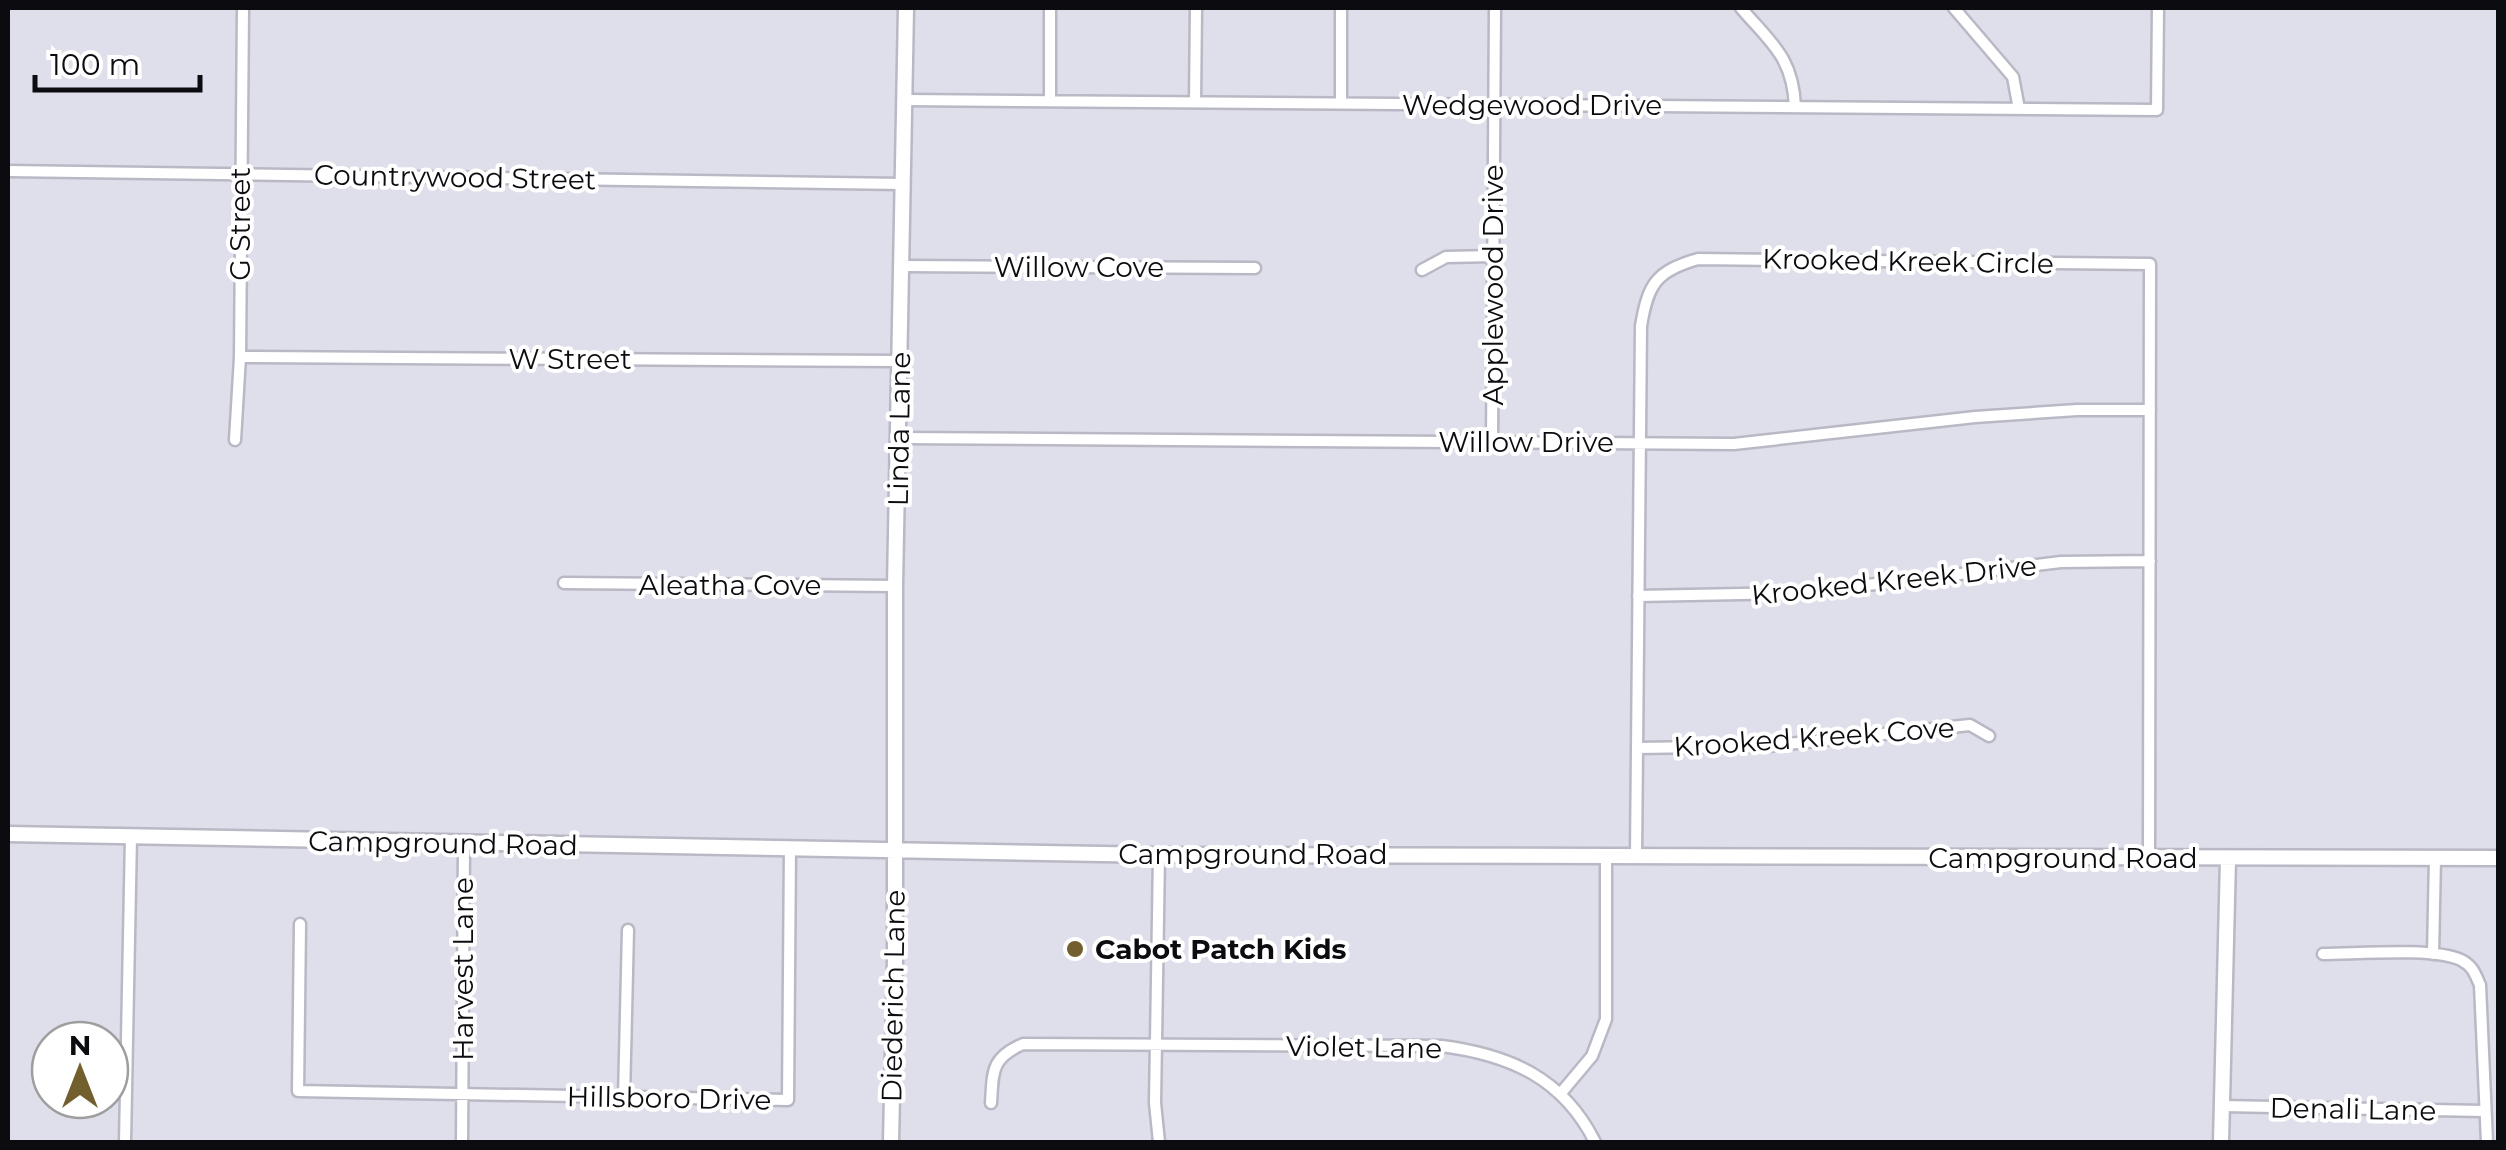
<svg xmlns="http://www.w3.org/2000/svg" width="2506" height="1150" viewBox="0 0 2506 1150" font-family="Montserrat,sans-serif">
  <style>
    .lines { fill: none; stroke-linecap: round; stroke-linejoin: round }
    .street-casing { stroke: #b8b9c4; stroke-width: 15 }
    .secondary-casing { stroke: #b8b9c4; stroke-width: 19 }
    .street { stroke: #fff; stroke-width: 10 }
    .secondary { stroke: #fff; stroke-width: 14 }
    .poi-dot { fill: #735f2e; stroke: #fff; stroke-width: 4 }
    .labels { text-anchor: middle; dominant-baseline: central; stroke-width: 8; stroke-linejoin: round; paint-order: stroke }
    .street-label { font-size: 28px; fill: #0c0c10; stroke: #fff }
    .poi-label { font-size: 28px; font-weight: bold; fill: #0c0c10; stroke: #fff; text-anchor: start }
  </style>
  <rect width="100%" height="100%" fill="#dfdfeb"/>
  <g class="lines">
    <defs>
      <path id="street" d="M 1741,8 C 1771,43 1793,57 1795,107
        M 1954,8 L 2013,77 L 2019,109
        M 906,100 L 2157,110 L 2158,8
        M 1050,101 L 1050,8
        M 1195,102 L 1196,8
        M 1341,103 L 1341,8
        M 8,171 L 903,184
        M 902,266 L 1255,268
        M 1422,270 L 1446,257 L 1494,256
        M 240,357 L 900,361
        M 899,438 L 1734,444 L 1975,417 L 2077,410 L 2150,410
        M 235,440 L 240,357 L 243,8
        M 1492,442 L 1495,8
        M 564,583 L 895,586
        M 1638,596 L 1800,593 L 2061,562 L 2150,561
        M 1637,748 L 1768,746 L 1970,725 L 1989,736
        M 1159,855 L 1155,1103 L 1159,1142
        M 1636,856 L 1641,326 C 1648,284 1656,271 1698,259 L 2150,264 L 2149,858
        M 300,924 L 298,1091 L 788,1100 L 790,848
        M 2323,954 C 2357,954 2432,947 2461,960 C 2473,966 2475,974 2480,985 L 2487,1142
        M 2433,954 L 2435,858
        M 1561,1093 L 1592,1056 L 1606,1019 L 1606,856
        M 624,1097 L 628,930
        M 991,1103 C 993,1071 991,1058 1023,1044 L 1442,1046 C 1510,1055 1563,1078 1595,1142
        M 2222,1106 L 2484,1111
        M 125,1142 L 131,836
        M 462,1142 L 464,844"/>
      <path id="secondary" d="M 8,834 L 1159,855 L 2498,858
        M 891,1142 L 895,958 L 895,586 L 906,8
        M 2221,1142 L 2228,859"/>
    </defs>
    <use href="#street" class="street-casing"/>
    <use href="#secondary" class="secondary-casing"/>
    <use href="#street" class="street"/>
    <use href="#secondary" class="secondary"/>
  </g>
  <circle class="poi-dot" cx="1075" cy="949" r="10"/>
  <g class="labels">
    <g class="street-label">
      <text x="1532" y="105">Wedgewood Drive</text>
      <text transform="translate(455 177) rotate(1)">Countrywood Street</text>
      <text transform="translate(240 224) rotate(-90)">G Street</text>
      <text transform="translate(1908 261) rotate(1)">Krooked Kreek Circle</text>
      <text x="1079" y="267">Willow Cove</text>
      <text transform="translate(1493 285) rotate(-90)">Applewood Drive</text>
      <text x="570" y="359">W Street</text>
      <text transform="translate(899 429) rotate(-89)">Linda Lane</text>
      <text x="1526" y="442">Willow Drive</text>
      <text transform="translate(1894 580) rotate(-6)">Krooked Kreek Drive</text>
      <text x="730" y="585">Aleatha Cove</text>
      <text transform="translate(1814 737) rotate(-4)">Krooked Kreek Cove</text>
      <text transform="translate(443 843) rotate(1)">Campground Road</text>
      <text x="1253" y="854">Campground Road</text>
      <text x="2063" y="858">Campground Road</text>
      <text transform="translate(463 969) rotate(-90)">Harvest Lane</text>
      <text transform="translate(893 996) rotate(-89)">Diederich Lane</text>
      <text transform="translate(1364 1047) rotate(1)">Violet Lane</text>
      <text transform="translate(669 1098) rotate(1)">Hillsboro Drive</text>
      <text transform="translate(2353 1109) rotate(1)">Denali Lane</text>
    </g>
    <g class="poi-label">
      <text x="1095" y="949">Cabot Patch Kids</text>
    </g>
  </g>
  <rect width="2506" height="1150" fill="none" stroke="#0c0c10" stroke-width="20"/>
  <g transform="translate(80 1070)"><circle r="48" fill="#ffffff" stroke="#9e9e9f" stroke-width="2.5"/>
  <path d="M0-8L18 38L0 25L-18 38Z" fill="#735f2e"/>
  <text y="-15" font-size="28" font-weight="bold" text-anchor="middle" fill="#0c0c10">N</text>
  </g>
  <path d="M35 75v15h165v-15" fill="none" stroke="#0c0c10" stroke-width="5"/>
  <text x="50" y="75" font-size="30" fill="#0c0c10" stroke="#ffffff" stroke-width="8" paint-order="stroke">100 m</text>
</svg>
